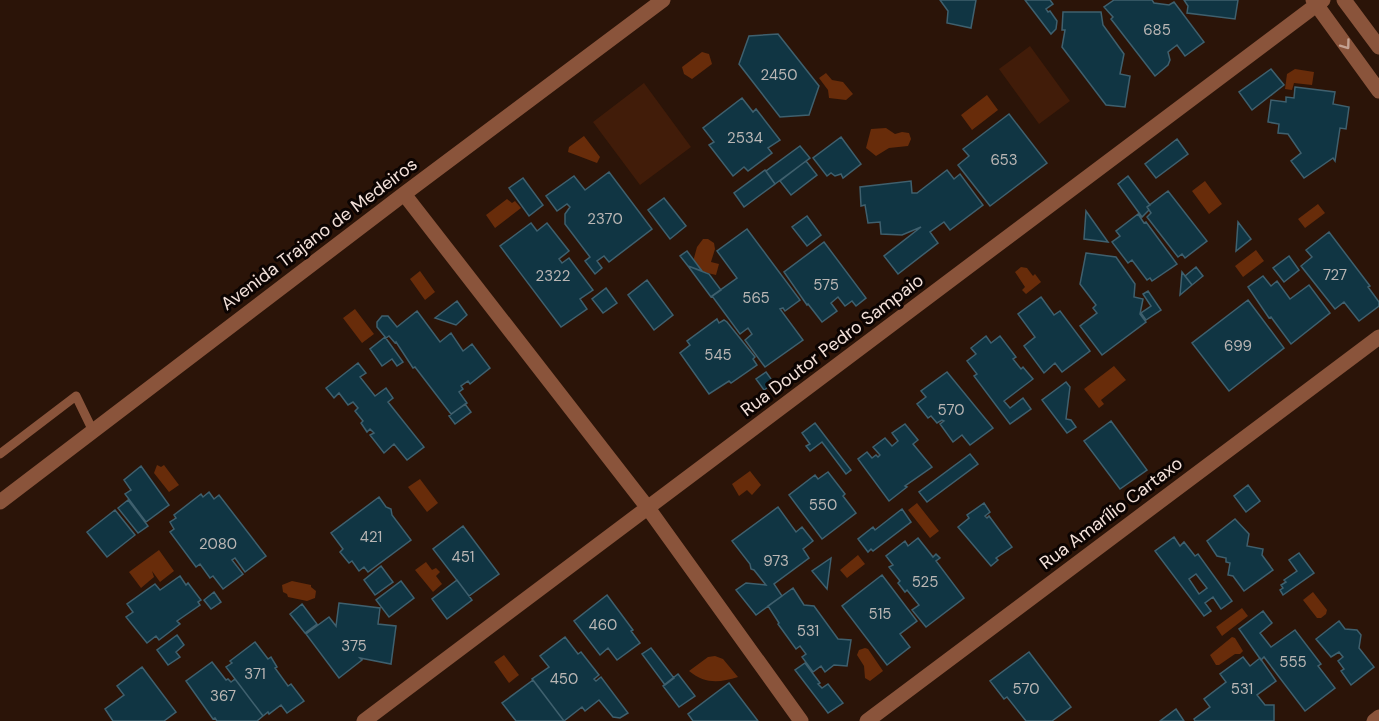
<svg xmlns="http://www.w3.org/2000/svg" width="1379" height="721" viewBox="0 0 1379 721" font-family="'DM Sans',sans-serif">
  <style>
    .green { fill: #411c09 }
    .water { fill: #682c0a }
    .building { fill: #103543; stroke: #3f606e; stroke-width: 1.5; fill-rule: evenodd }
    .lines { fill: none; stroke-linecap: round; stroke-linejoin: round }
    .lane { stroke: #8a543b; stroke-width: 9 }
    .street { stroke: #8a543b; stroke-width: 15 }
    .oneway { stroke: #c4a292 }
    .labels { text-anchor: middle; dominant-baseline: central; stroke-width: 6; stroke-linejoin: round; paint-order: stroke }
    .number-label { font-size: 15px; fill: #bab6b4 }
    .street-label { font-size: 18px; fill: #f3e1da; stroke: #0c0402 }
  </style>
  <rect width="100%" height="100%" fill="#2b1408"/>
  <path class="green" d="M 1030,46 L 1070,101 L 1039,124 L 999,69 Z
    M 644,83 L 691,147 L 640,185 L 593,122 Z"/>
  <path class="water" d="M 702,52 L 709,54 L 712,64 L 692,79 L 684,74 L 682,67 Z
    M 1295,69 L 1314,72 L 1312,85 L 1294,83 L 1292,90 L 1285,89 L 1287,74 Z
    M 826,73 L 832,80 L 843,82 L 853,94 L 846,100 L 829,98 L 828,90 L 819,78 Z
    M 987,95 L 998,110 L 972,130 L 961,115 Z
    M 886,128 L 895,134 L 902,132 L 909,133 L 911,139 L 908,146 L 889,148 L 876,156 L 866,148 L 871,129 Z
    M 584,136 L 600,157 L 597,163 L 568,152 L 569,147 Z
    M 1205,181 L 1222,204 L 1209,214 L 1192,191 Z
    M 507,199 L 512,203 L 515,201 L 521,208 L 495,228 L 486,215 Z
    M 1318,204 L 1325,213 L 1305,228 L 1298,219 Z
    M 703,239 L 708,239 L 714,243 L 715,249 L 711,262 L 719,264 L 716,275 L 691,269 L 697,247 Z
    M 1256,250 L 1264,261 L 1243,277 L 1235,266 Z
    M 1021,267 L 1027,268 L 1033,276 L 1035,274 L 1041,282 L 1026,294 L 1022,290 L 1025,287 L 1015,272 Z
    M 420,271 L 435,292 L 425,300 L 410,279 Z
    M 355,309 L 374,334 L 362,343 L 343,318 Z
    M 1114,366 L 1126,380 L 1101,400 L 1104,404 L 1099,408 L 1084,389 Z
    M 157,465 L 161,467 L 164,465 L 179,485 L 169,492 L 154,473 Z
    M 750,471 L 761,485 L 752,495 L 747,490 L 739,496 L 732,484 Z
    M 420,479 L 438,503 L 427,512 L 408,487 Z
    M 917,503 L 939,531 L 930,538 L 908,510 Z
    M 159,550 L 174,571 L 160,582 L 152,571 L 154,577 L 141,588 L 129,572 Z
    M 858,555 L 865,564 L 847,578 L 840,570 Z
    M 426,562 L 432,570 L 436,568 L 440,572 L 436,576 L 442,584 L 433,592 L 415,570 Z
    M 292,581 L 311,585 L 311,587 L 316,591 L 315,598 L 307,601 L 288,597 L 287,594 L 283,592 L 282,585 Z
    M 1313,592 L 1327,610 L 1326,614 L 1321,618 L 1317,618 L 1303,600 Z
    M 1242,608 L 1248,616 L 1222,636 L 1216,627 Z
    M 1232,637 L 1235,638 L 1243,651 L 1240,654 L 1235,654 L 1219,665 L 1216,665 L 1210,655 Z
    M 865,648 L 868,649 L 883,671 L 870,681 L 865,678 L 864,666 L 857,655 L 859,650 Z
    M 504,655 L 519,675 L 509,683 L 494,662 Z
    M 715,656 L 723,659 L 738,677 C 719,683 705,684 689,671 L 708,657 Z"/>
  <path class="building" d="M 940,0 L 976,0 L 971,28 L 947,23 L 948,11 Z
    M 1025,0 L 1050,0 L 1053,4 L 1046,9 L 1048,12 L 1050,11 L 1057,21 L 1056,29 L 1051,34 Z
    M 1114,0 L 1152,0 L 1154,3 L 1169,5 L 1174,2 L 1204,42 L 1185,56 L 1177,45 L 1168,52 L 1170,60 L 1168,65 L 1155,76 L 1111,19 L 1113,17 L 1104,7 Z
    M 1184,0 L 1238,0 L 1235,19 L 1187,13 L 1188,6 Z
    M 1063,12 L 1101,12 L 1103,25 L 1124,54 L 1120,74 L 1130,76 L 1125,107 L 1106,105 L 1062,47 L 1065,30 L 1062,30 Z
    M 778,34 L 819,86 L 809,115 L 780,117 L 739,64 L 749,36 Z
    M 1271,69 L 1284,85 L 1252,110 L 1239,92 Z
    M 1295,87 L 1335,92 L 1333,104 L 1349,107 L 1346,129 L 1340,128 L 1335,161 L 1333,158 L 1304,178 L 1291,161 L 1301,153 L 1288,134 L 1278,133 L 1279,124 L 1268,122 L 1271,100 L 1286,102 L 1286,97 L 1294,98 Z
    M 742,98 L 753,112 L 756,109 L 780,140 L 768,148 L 772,153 L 748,171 L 744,167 L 733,176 L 709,145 L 714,142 L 703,128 Z
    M 1009,114 L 1047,163 L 990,206 L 958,165 L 969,156 L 963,149 Z
    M 841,137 L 861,164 L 843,178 L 841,174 L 835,176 L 831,173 L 827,176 L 813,158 Z
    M 1177,139 L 1188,154 L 1156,178 L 1145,164 Z
    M 800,146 L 810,158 L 775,184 L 766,171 Z
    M 806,161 L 817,175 L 791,195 L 780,181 Z
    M 765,170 L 775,184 L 744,207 L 734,193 Z
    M 947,170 L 954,179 L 960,174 L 983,205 L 950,230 L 944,222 L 930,232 L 938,243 L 898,274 L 884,256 L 921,227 L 902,235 L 881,234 L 880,222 L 868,223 L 865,205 L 861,206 L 860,187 L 911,181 L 912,193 L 917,193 Z
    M 609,172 L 652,229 L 609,262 L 604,256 L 597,261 L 602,268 L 595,274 L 585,261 L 590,257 L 565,224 L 565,214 L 570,207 L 567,204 L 557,211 L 546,196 L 574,176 L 585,190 Z
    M 1128,176 L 1150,205 L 1147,207 L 1149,210 L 1142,217 L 1118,184 Z
    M 523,178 L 543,205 L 529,216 L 509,188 Z
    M 1168,191 L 1207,241 L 1185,258 L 1182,254 L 1178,257 L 1147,217 L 1151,213 L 1147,207 Z
    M 664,198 L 686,226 L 670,239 L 648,210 Z
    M 1086,211 L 1108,242 L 1084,239 Z
    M 1138,214 L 1144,223 L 1146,222 L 1177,264 L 1152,281 L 1150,278 L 1147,280 L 1132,260 L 1128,263 L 1112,242 L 1120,236 L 1116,231 Z
    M 807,216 L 821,235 L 807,246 L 792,227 Z
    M 1238,222 L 1251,239 L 1236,251 Z
    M 531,223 L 537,231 L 547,223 L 569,251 L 559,259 L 562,263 L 569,258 L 593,290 L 580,299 L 587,309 L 561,327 L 500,246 Z
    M 747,229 L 800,300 L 785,311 L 783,308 L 780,309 L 803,340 L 765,367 L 745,340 L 752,334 L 748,328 L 740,334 L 712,296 L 737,278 L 717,251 Z
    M 1329,232 L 1370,286 L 1368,287 L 1379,302 L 1379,306 L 1359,321 L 1344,302 L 1335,309 L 1301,266 L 1312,257 L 1306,250 Z
    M 824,242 L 866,298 L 856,306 L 852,301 L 845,306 L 838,297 L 831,303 L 837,311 L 822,322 L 808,304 L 807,305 L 784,272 Z
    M 687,251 L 702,271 L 688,266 L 680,256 Z
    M 1086,253 L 1116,257 L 1135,284 L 1134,297 L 1143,299 L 1140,314 L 1146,322 L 1102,355 L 1080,326 L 1097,313 L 1093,308 L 1096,305 L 1080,284 Z
    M 1289,256 L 1299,270 L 1284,282 L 1273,268 Z
    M 688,266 L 709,274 L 721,290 L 711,297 Z
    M 1196,267 L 1203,276 L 1192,285 L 1185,276 Z
    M 1182,272 L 1192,285 L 1180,295 Z
    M 1263,276 L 1271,286 L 1277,281 L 1290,299 L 1309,285 L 1330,313 L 1291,344 L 1271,317 L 1269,318 L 1248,287 Z
    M 647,280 L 673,315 L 654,330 L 628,295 Z
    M 606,288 L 617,303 L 603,313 L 592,299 Z
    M 1148,291 L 1161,310 L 1146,320 L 1141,313 L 1151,306 L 1143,294 Z
    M 1041,297 L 1054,315 L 1060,311 L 1090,351 L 1062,372 L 1055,363 L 1044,373 L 1024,346 L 1035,337 L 1018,314 Z
    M 1248,300 L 1284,348 L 1229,391 L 1192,343 Z
    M 457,301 L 467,315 L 456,325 L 435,318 Z
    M 417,311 L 440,342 L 451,333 L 463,351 L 472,344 L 490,368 L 470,384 L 468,381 L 461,386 L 463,389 L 459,392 L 467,403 L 451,414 L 415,367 L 413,368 L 396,342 L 395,343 L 389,336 L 386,338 L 377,327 L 377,322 L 382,316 L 388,316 L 397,327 Z
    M 717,319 L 719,323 L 724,320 L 727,322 L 755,357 L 753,359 L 757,365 L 731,383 L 729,381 L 709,394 L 680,353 L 690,345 L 687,341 Z
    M 986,336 L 991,343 L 1000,336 L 1016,357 L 1013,359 L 1021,369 L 1023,367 L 1033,379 L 1004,401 L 1010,408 L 1023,398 L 1031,409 L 1010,424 L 974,376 L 977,374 L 967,361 L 976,354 L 971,348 Z
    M 385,337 L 403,362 L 397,366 L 392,359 L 382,366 L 370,349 Z
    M 358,363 L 366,373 L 360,377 L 375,396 L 386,388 L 393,398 L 388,402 L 424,447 L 407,460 L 394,444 L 384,453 L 370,435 L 374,433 L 370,429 L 367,432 L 361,423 L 363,421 L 355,411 L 358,408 L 353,402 L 348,405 L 339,393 L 334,398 L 326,388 Z
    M 766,372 L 774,383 L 764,390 L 756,379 Z
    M 947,372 L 993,428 L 970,445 L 962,435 L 953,442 L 940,424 L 944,421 L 942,420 L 937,423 L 931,416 L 928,418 L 917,404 L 926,397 L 921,391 Z
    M 1066,382 L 1070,387 L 1066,419 L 1071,420 L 1076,427 L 1067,433 L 1042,400 Z
    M 465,404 L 471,412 L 455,424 L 449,416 Z
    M 1111,421 L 1147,470 L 1120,489 L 1084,441 Z
    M 815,423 L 851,470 L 846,474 L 822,442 L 810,451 L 806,446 L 810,444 L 802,433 Z
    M 905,424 L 918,440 L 913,444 L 932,467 L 905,486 L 907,487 L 889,501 L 858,459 L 867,452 L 872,458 L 876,455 L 878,457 L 880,455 L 873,447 L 885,438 L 892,446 L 898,441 L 892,433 Z
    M 970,454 L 978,464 L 927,502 L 919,492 Z
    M 141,466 L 169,505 L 146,522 L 125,494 L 131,490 L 124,480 Z
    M 828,472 L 845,494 L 843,496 L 856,513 L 822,539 L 789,495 L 815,475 L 818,479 Z
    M 1248,485 L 1260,501 L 1246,512 L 1234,496 Z
    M 209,492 L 214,499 L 219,495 L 266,556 L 245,572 L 235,558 L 232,560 L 243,574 L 223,589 L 213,576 L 210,578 L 200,564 L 196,567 L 170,532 L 174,529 L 170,522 L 176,518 L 174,515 L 201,494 L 203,497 Z
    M 379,497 L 386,507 L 391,509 L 392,515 L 411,540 L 368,572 L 364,567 L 359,571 L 352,561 L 349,563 L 340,552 L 343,549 L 331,533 Z
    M 128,500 L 148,526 L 138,533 L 118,508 Z
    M 984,503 L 990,512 L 985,516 L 987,518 L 989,516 L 1012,547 L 996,558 L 998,560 L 991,566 L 958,527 L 969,518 L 967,515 Z
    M 778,507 L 796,532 L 802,527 L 813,541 L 803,549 L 809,558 L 774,584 L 782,596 L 756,615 L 736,590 L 746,583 L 766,585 L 754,570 L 751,569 L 750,564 L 732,541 Z
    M 902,509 L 911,522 L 873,551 L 871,549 L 868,552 L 858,539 L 873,527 L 875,530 Z
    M 115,510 L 135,535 L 107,557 L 87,532 Z
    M 1235,519 L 1249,534 L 1247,546 L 1263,549 L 1262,555 L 1273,570 L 1244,591 L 1233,576 L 1228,575 L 1230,563 L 1226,562 L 1226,558 L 1217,556 L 1207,541 Z
    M 463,526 L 499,574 L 469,596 L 433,549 Z
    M 1174,537 L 1180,546 L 1184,542 L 1195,556 L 1198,554 L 1232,601 L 1221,609 L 1213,597 L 1205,603 L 1211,611 L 1204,616 L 1155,551 ZM 1196,574 L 1207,588 L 1199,594 L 1189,579 Z
    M 918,538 L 933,557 L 936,554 L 940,558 L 936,561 L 964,598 L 926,627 L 912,610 L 919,605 L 907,590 L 905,592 L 898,583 L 900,581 L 889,567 L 893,565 L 886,556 L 905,541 L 908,546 Z
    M 1299,553 L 1314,573 L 1283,595 L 1280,590 L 1283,588 L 1281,585 L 1286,582 L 1284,580 L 1297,571 L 1289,560 Z
    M 831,558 L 827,589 L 812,571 Z
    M 381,566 L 393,582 L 375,595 L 364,580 Z
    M 882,575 L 917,621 L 900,634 L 910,647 L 887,665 L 842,606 Z
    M 180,576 L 186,585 L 188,583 L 201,600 L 198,602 L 200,605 L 177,621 L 180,624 L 159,640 L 156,636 L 147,643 L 126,617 L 133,612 L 127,604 L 155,584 L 160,590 Z
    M 457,580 L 472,600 L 447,619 L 432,599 Z
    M 401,581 L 414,598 L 389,617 L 376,600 Z
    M 793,588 L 804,605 L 814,606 L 838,639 L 851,640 L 847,666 L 834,665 L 825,672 L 821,666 L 813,672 L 802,657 L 806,654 L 800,646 L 796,649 L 778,624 L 779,623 L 768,606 Z
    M 214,592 L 221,602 L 211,609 L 204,600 Z
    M 607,595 L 633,630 L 631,631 L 640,643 L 617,660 L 608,648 L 600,655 L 574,621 Z
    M 339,603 L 380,608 L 378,624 L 396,626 L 391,664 L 360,658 L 362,660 L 339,678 L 306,634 L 329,617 L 336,626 Z
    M 302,604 L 317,624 L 305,633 L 290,614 Z
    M 1263,611 L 1272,623 L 1260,633 L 1271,647 L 1295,630 L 1321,664 L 1318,666 L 1335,688 L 1305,711 L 1264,657 L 1261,660 L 1239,629 Z
    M 1339,621 L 1345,629 L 1357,630 L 1361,635 L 1359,648 L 1374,667 L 1351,685 L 1341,671 L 1344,669 L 1338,661 L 1343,657 L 1339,652 L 1331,657 L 1316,639 Z
    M 177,635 L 184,645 L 176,652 L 180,657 L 168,665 L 157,650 Z
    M 565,637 L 578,654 L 581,652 L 599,675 L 594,679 L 596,681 L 601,677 L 628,713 L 620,718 L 613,717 L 599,700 L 585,711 L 582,707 L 564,721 L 532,679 L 549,667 L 540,656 Z
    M 255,642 L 268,659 L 271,657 L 277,667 L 275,668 L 288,686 L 291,684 L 304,701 L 287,713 L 281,705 L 269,714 L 268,712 L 263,716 L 226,667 L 232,663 L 230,661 Z
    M 651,648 L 674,678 L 665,685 L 642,654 Z
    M 1029,652 L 1071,707 L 1052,721 L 1026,721 L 1007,697 L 1004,699 L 990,681 Z
    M 1243,657 L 1250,666 L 1260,658 L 1276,681 L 1257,695 L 1265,705 L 1274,705 L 1274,721 L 1195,721 L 1194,719 L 1210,707 L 1204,699 L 1226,682 L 1220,674 Z
    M 212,662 L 226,680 L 228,679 L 231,682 L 235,679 L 263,716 L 257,721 L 217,721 L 215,718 L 213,719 L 186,681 Z
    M 805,663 L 820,683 L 818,684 L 822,688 L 828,684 L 843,703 L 828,713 L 795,670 Z
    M 142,667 L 176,712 L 164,721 L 113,721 L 105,709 L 124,695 L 117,686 Z
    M 678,674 L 695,696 L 679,707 L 663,686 Z
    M 533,680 L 564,721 L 516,721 L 502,703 Z
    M 729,683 L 758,721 L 693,721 L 688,714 Z
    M 1176,709 L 1184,721 L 1160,721 Z"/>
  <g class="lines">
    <path class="lane" d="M 0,454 L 76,396 L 93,431"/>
    <path class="street" d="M 1313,0 L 1379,91
      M 1344,0 L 1379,47
      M 404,194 L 648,508 L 801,721
      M 0,502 L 404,194 L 663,0
      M 364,721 L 1323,0
      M 867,721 L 1379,337
      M 1374,721 L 1379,717"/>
  </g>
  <defs><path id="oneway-chevron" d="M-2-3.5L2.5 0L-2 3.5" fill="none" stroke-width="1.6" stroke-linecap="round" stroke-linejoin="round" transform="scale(1.5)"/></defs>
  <use class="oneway" href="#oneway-chevron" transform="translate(1346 45) rotate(54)"/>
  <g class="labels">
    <g class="number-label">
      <text x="1157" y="30">685</text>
      <text x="779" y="75">2450</text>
      <text x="745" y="138">2534</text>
      <text x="1004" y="160">653</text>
      <text x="605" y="219">2370</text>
      <text x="1335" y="275">727</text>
      <text x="553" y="276">2322</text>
      <text x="826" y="285">575</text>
      <text x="756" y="298">565</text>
      <text x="1238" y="346">699</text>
      <text x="718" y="355">545</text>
      <text x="951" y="410">570</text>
      <text x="823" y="505">550</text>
      <text x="371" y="537">421</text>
      <text x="218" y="544">2080</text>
      <text x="463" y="557">451</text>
      <text x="776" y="561">973</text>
      <text x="925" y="582">525</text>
      <text x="880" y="614">515</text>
      <text x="603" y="625">460</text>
      <text x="808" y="631">531</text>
      <text x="354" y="646">375</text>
      <text x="1293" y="662">555</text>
      <text x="255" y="674">371</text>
      <text x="564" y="679">450</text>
      <text x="1026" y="689">570</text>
      <text x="1242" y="689">531</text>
      <text x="223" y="696">367</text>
    </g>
    <g class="street-label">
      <text transform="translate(319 234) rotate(-37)">Avenida Trajano de Medeiros</text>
      <text transform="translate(832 345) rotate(-37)">Rua Doutor Pedro Sampaio</text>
      <text transform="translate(1111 513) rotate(-37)">Rua Amarílio Cartaxo</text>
    </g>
  </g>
</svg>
